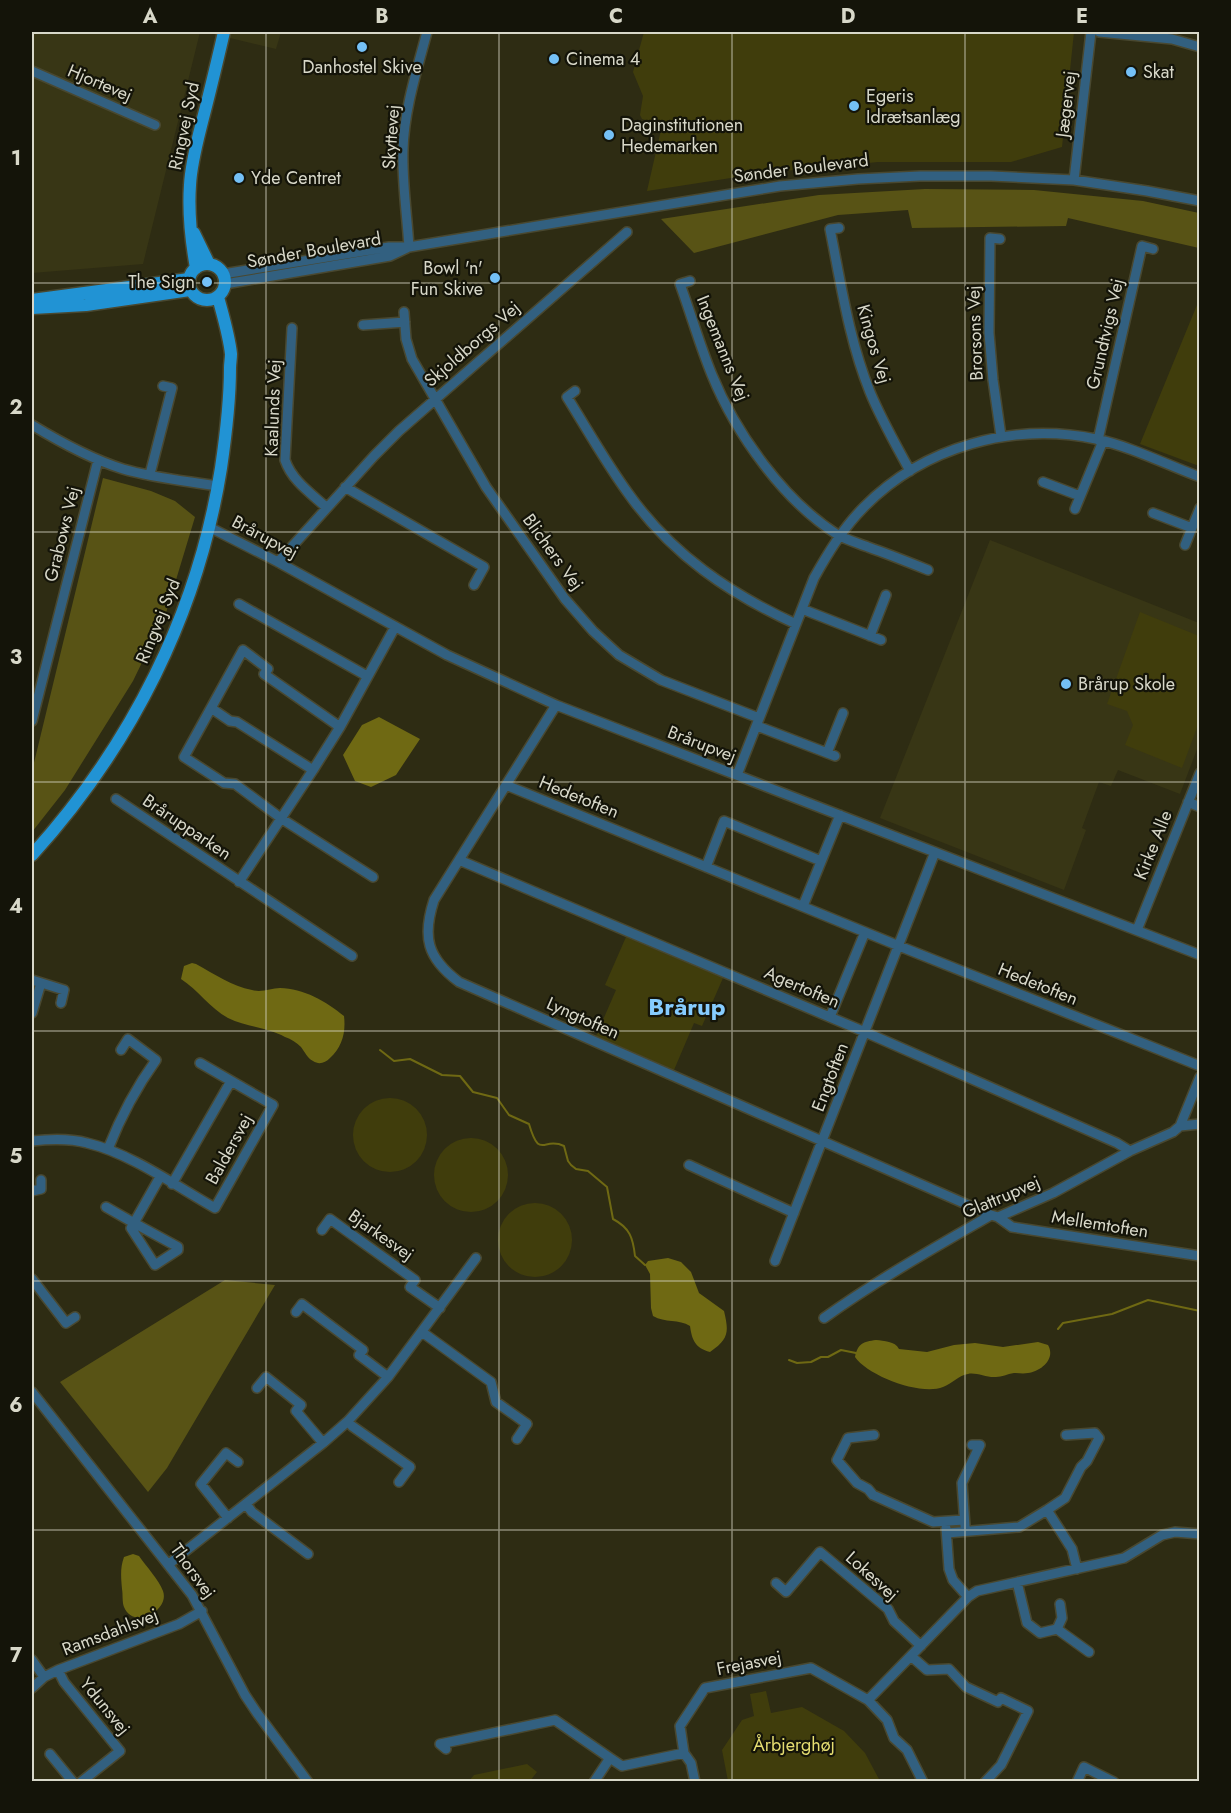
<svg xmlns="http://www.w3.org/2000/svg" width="1231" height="1813" viewBox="0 0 1231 1813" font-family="Jost,sans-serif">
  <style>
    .built { fill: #383615 }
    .green { fill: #403d0c }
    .forest { fill: #585315 }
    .water { fill: #6f6913 }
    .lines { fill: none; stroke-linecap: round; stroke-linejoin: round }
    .stream { stroke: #6f6913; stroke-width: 2 }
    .minor-casing { stroke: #494830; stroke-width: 12 }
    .major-casing { stroke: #494830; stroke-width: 15 }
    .minor { stroke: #326080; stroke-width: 9 }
    .major { stroke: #2193d4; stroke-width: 12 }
    .grid { fill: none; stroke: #d8d8c9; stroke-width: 1.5; stroke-opacity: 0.55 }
    .poi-dot { fill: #74c0f6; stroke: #141409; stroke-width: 2 }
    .labels { text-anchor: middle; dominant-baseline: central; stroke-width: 4.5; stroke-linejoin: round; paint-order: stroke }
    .poi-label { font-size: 18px; fill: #d8d8c9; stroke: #141409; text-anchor: start }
    .street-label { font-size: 18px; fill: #d8d8c9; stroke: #141409 }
    .park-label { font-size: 18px; fill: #e5dd71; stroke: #141409 }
    .district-label { font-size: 24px; font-weight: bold; fill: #86ccfe; stroke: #141409 }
    .neatline { fill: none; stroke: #d8d8c9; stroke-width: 2 }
    .grid-label { font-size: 20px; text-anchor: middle; font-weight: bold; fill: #d8d8c9 }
  </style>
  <rect width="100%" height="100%" fill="#2e2c13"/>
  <path class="built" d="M 32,32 L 200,32 L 143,264 L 32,273 Z
    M 205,32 L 281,32 L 276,49 Z
    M 990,540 L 1199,623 L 1199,744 L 1180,794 L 1118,770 L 1111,786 L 1099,782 L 1082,828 L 1086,830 L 1064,890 L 880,818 Z"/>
  <path class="green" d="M 644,32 L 1074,32 L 1062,147 L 1011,162 L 878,162 L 763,173 L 647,191 L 661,130 L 649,126 L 649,121 L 642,119 L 640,115 L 643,96 L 633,72 Z
    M 1199,300 L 1199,466 L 1140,444 Z
    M 1140,612 L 1199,636 L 1199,722 L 1182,768 L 1125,745 L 1133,725 L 1127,711 L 1107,704 Z
    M 626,937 L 723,978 L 702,1026 L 694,1023 L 674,1070 L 596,1036 L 616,990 L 605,985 Z
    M353 1135a37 37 0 1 1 74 0a37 37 0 1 1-74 0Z
    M434 1175a37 37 0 1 1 74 0a37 37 0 1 1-74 0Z
    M498 1240a37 37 0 1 1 74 0a37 37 0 1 1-74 0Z
    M 766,1691 L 771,1713 L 802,1707 L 844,1731 L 865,1753 L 880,1781 L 728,1781 L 722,1750 L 742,1720 L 754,1716 L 750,1694 Z
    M 527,1764 L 537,1772 L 530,1781 L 469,1781 L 474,1775 Z"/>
  <path class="forest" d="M 925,189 L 1034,190 L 1143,201 L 1199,213 L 1199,248 L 1068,218 L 1066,226 L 912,228 L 908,210 L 838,215 L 694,253 L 661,219 L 819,195 Z
    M 103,478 L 151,491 L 175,501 L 195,517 L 166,613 L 133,681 L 65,790 L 32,832 L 32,771 Z
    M 225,1280 L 275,1285 L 167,1468 L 148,1492 L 60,1382 Z"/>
  <path class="water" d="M 379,717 L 420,739 L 396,775 L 371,787 L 355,781 L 343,755 L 362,725 Z
    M 192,963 L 196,964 C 214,974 232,986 252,990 C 262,993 271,988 280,988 C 303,988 327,1002 344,1016 C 346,1033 342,1047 330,1058 C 325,1063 319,1065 313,1061 C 307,1058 305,1052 301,1047 C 297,1043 291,1039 285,1037 C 267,1027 246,1027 228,1018 C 210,1008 198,990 181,979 L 184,966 Z
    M 668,1258 L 681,1262 L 691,1272 L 699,1293 L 724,1311 C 729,1332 729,1339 710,1352 C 695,1348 692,1340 690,1326 C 679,1319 665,1323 653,1316 L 651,1308 L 650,1274 L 645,1265 L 648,1261 Z
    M 876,1340 C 884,1341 895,1341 899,1349 L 927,1352 L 954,1345 L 975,1343 L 1003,1347 L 1038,1342 L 1048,1345 C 1056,1359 1041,1371 1028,1373 C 1023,1374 1018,1373 1014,1373 C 1007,1374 1002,1377 996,1377 C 987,1378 976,1372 968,1374 C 959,1375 952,1384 943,1387 C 921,1396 868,1376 855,1357 C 858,1343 863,1342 876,1340 Z
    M 133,1554 L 139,1556 C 146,1566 159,1580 163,1591 C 170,1611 133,1630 124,1607 C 122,1602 123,1594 122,1589 C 121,1577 120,1568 124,1557 Z"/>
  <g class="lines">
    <path class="stream" d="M 380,1050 L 394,1061 L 410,1059 L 442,1075 L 460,1076 L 473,1092 L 497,1098 L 509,1115 L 529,1124 C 540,1161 543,1136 564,1146 L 568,1161 L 571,1165 L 576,1169 L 588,1171 L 607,1187 L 613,1219 C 630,1228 633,1238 635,1256 L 645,1265
      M 1058,1329 L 1063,1323 L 1112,1314 L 1148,1300 L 1200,1311
      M 789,1360 L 797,1363 L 811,1362 L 821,1357 L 828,1357 L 841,1350 L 856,1353"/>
    <defs>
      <path id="minor" d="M 1099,32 L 1172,39 L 1200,47
        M 32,71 L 155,125
        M 1074,180 L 1091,32
        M 839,228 L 830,229 C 841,284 849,340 870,392 C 881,419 896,445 910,471
        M 1000,239 L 990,238 L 989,333 L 993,380 L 1001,436
        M 409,247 C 407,215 402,182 403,150 C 404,110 417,70 427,32
        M 223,274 L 389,247 L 409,247 L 780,186 L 858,179 L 920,176 L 991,176 L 1074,180 L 1147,191 L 1200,201
        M 690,281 L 680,284 C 691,314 700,346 712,375 C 736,434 784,501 838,535 C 847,540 858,543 868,547 C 888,554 908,562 928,570
        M 225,284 L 390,256 L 407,248
        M 404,312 L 406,339 L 412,359 L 486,487 L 565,599 L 593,631 L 619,655 L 661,680 L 759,718
        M 363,325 L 405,322
        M 292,328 L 285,460 C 292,481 312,494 327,508
        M 575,391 L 567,397 C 587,429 606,463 628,493 C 671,554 730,594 796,624
        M 32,425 C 60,442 91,459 123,469 C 153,478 187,481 218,486
        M 1098,440 L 1142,246 L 1153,249
        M 150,474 L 172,388 L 163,386
        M 1043,482 L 1080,496
        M 345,487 L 484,567 L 474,585
        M 1075,509 L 1103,441
        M 1153,513 L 1192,528
        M 209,527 L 278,562 L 447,655 L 556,705 L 1200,955
        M 1185,545 L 1200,508
        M 278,562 L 374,456 L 399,431 L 627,232
        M 239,604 L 367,676
        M 802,609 L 881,640
        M 870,636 L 886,595
        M 556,705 L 434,900 C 422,937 427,958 459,982 L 991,1215
        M 211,708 L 230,721 L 237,722 L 313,770
        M 32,721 L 98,460
        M 757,726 L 835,756
        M 340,727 L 264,674 L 268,669 L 243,650 L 184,757 L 224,783 L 235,784 L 282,819 L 373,877
        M 827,753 L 843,713
        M 737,775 L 814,578 C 828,553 843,528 864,507 C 924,446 1014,422 1096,439 C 1132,447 1165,464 1200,477
        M 506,785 L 899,946 L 1200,1066
        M 116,799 L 352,956
        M 1188,802 L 1200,807
        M 459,860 L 865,1032 L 1117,1143 L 1130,1151
        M 706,867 L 724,821 L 821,861
        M 239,882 L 313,770 L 340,727 L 395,627
        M 803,906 L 840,815
        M 1137,930 L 1200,773
        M 32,980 L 64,990 L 61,1003
        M 32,1013 L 41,983
        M 830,1017 L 865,932
        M 1180,1126 L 1200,1077
        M 32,1141 C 50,1139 69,1138 87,1143 C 130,1153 176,1186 215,1208 L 273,1105 L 200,1063
        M 108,1149 C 121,1116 135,1089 156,1060 L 128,1039 L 121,1050
        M 689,1165 L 794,1213
        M 172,1184 L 231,1081
        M 32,1191 L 41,1189 L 41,1180
        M 106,1207 L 134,1223 L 131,1228 L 155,1265 L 178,1250 L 178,1247 L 134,1223 L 160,1177
        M 998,1217 L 1012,1227 L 1200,1256
        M 322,1230 L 330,1219 L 415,1280 L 410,1287 L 440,1308
        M 775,1261 L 935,852
        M 32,1279 L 66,1323 L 75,1317
        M 296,1312 L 302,1304 L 363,1350 L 359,1355 L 388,1377
        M 824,1318 C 877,1280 934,1248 991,1215 L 998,1217 L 1053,1193 L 1130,1151 L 1173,1132 L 1180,1126 L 1200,1124
        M 422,1332 L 491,1382 L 496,1402 L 527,1424 L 517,1439
        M 257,1388 L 266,1377 L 301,1405 L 296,1411 L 323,1443
        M 32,1392 L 192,1595 L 245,1695 L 257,1713 L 308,1782
        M 348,1421 L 352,1426 L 410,1467 L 399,1482
        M 874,1435 L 848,1438 L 837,1460 L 857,1483 L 868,1489 L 873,1495 L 933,1522 L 964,1520
        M 246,1504 L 252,1512 L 308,1554
        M 1047,1510 L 1072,1549 L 1077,1569
        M 228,1518 L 201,1484 L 226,1453 L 238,1462
        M 965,1526 L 962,1483 L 980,1445 L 972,1445
        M 946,1528 L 949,1569 L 953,1580 L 968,1597
        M 947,1533 L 1019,1527 L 1047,1510 L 1065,1498 L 1081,1467 L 1087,1461 L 1099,1438 L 1095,1433 L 1066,1435
        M 169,1564 L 323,1443 L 348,1421 L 388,1377 L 476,1258
        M 1017,1582 L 1027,1623 L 1040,1633 L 1057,1629 L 1062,1618 L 1060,1604
        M 776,1583 L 786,1592 L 820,1552 L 888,1609 L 894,1621 L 921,1646
        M 1057,1629 L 1089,1652
        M 911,1656 L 927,1670 L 949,1669 L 966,1687 L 998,1702 L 1001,1698 L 1028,1711 L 1001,1765 L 985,1782
        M 32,1660 L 44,1677
        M 58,1670 L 64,1682 L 120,1751 L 81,1782
        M 32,1688 L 44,1677 L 58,1670 L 179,1624 L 202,1611
        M 446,1749 L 440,1744 L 555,1720 L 610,1758
        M 684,1753 L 691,1763 L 695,1782
        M 50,1754 L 73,1782
        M 594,1782 L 610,1758 L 622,1766 L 684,1753 L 680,1726 L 705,1688 L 811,1668 L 868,1700
        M 923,1782 L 907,1750 L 894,1738 L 887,1720 L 868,1700 L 968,1597 L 977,1591 L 1124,1558 L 1162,1535 L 1175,1532 L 1200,1534
        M 1077,1782 L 1084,1767 L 1114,1782"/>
      <path id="major" d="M 194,233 L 209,264
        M189 282a18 18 0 1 1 36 0a18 18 0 1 1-36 0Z
        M 196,268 C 191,240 188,213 190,185 C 191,164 197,142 202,122 C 210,92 217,62 224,32
        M 32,300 L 189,279
        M 32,308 L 86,305 L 190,290
        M 32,855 C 131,746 198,613 221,468 C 226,434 230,402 230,368 C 230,363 231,359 231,354 C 229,335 223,316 218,297"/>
    </defs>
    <use href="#minor" class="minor-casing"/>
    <use href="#major" class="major-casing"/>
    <use href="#minor" class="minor"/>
    <use href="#major" class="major"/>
  </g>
  <path class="grid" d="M 266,32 L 266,1782M 499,32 L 499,1782M 732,32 L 732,1782M 965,32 L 965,1782M 32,283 L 1200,283M 32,532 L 1200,532M 32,782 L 1200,782M 32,1031 L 1200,1031M 32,1281 L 1200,1281M 32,1530 L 1200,1530"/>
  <g class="poi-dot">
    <circle cx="362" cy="47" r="6"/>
    <circle cx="554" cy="59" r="6"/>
    <circle cx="1131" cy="72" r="6"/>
    <circle cx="854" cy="106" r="6"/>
    <circle cx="609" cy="135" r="6"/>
    <circle cx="239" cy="178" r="6"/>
    <circle cx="495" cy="278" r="6"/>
    <circle cx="207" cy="282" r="6"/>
    <circle cx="1066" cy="684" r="6"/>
  </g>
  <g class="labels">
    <g class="poi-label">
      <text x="566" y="59">Cinema 4</text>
      <text x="362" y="67" text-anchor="middle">Danhostel Skive</text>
      <text x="1143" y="72">Skat</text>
      <text x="866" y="96">Egeris<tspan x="866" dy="21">Idrætsanlæg</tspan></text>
      <text x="621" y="125">Daginstitutionen<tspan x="621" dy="21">Hedemarken</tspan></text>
      <text x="251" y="178">Yde Centret</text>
      <text x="483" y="268" text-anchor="end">Bowl 'n'<tspan x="483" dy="21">Fun Skive</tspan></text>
      <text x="195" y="282" text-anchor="end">The Sign</text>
      <text x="1078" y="684">Brårup Skole</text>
    </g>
    <g class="street-label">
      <text transform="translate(100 83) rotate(23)">Hjortevej</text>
      <text transform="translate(1066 104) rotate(-83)">Jægervej</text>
      <text transform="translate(184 126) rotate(-78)">Ringvej Syd</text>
      <text transform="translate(391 137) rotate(-86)">Skyttevej</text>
      <text transform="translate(801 168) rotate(-7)">Sønder Boulevard</text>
      <text transform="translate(314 250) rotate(-10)">Sønder Boulevard</text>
      <text transform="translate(975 333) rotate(-92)">Brorsons Vej</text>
      <text transform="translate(1105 334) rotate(-77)">Grundtvigs Vej</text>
      <text transform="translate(472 344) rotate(-41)">Skjoldborgs Vej</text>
      <text transform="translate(874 344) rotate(74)">Kingos Vej</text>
      <text transform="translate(723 348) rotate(68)">Ingemanns Vej</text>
      <text transform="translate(273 408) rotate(-88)">Kaalunds Vej</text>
      <text transform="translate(62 534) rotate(-76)">Grabows Vej</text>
      <text transform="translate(265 537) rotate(28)">Brårupvej</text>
      <text transform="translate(553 552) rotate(54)">Blichers Vej</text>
      <text transform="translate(158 621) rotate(-68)">Ringvej Syd</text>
      <text transform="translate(702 744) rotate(21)">Brårupvej</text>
      <text transform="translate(579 797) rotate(22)">Hedetoften</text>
      <text transform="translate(187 827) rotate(34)">Brårupparken</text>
      <text transform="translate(1153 845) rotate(-68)">Kirke Alle</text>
      <text transform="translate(1038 984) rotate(22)">Hedetoften</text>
      <text transform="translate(802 987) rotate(23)">Agertoften</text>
      <text transform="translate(583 1018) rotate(24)">Lyngtoften</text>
      <text transform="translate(830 1077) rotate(-69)">Engtoften</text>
      <text transform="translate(229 1149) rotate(-61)">Baldersvej</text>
      <text transform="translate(1001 1197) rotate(-23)">Glattrupvej</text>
      <text transform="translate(1100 1224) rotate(9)">Mellemtoften</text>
      <text transform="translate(381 1235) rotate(35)">Bjarkesvej</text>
      <text transform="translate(193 1571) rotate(54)">Thorsvej</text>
      <text transform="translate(872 1576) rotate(42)">Lokesvej</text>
      <text transform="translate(110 1632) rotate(-21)">Ramsdahlsvej</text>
      <text transform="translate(749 1663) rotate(-11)">Frejasvej</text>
      <text transform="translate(105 1706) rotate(51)">Ydunsvej</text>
    </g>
    <g class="park-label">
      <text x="794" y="1745">Årbjerghøj</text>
    </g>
    <g class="district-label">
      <text x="687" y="1006">Brårup</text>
    </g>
  </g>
  <rect width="1231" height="1813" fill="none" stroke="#141409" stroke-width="66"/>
  <rect x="33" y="33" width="1165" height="1747" class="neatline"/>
  <g class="grid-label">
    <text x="150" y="23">A</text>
    <text x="382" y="23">B</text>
    <text x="616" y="23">C</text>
    <text x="848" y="23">D</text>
    <text x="1082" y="23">E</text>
    <text x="16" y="165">1</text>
    <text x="16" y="414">2</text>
    <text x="16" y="664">3</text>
    <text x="16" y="913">4</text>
    <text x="16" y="1163">5</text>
    <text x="16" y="1412">6</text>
    <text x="16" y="1662">7</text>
  </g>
</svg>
